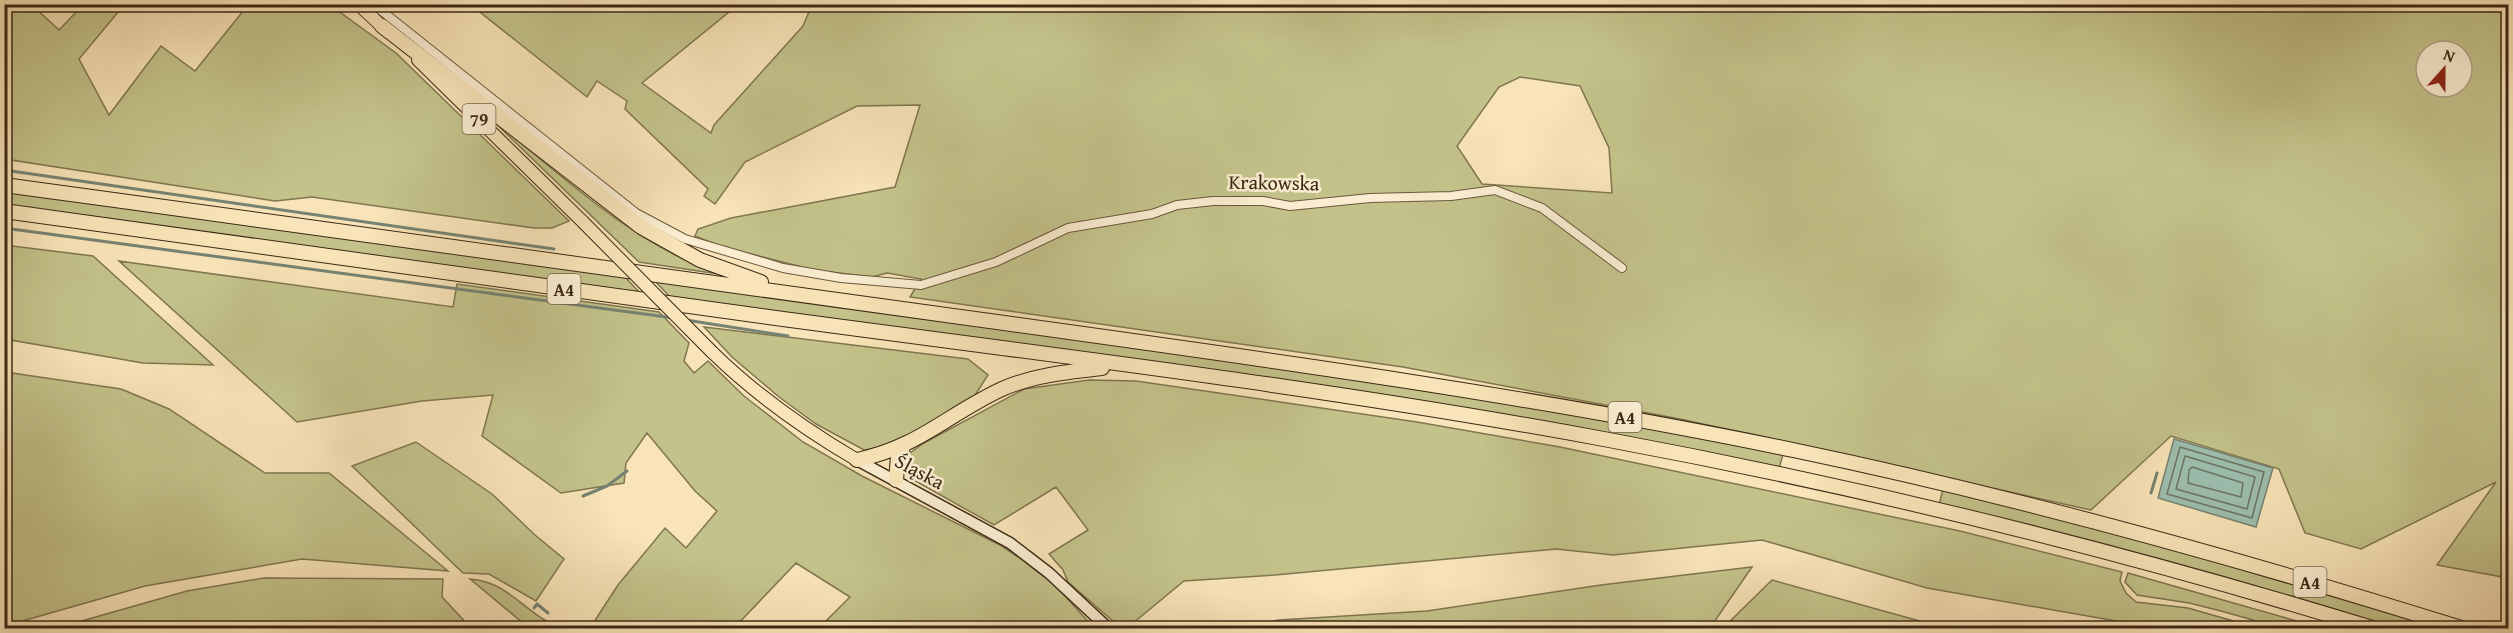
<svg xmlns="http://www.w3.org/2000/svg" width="2513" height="633" viewBox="0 0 2513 633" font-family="'Gentium Book Plus',serif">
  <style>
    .green { fill: #c3c28a; stroke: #80764f; stroke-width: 1.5; fill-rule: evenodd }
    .water { fill: #9dbfb0; stroke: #768372; stroke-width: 1.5 }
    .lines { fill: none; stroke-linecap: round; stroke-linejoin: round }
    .shore { stroke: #6c7462; stroke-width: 1.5 }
    .stream { stroke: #768372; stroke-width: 3 }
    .street-casing { stroke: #6b583d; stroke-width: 10 }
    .secondary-casing { stroke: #3c2914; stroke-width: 13 }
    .primary-casing { stroke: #3c2914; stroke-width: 14 }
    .highway-casing { stroke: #3c2914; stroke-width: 16 }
    .street { stroke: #faedd1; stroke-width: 8 }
    .secondary { stroke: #faedd1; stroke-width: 10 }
    .primary { stroke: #f8e4b8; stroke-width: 12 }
    .highway { stroke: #f8e4b8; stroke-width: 14 }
    .primary-bridge-casing { stroke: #3c2914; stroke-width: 14; stroke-linecap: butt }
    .primary-bridge { stroke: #f8e4b8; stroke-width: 12 }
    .labels { text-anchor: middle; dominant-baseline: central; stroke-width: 5; stroke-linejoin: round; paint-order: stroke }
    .shield { fill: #faedd1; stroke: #75644d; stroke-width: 1.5 }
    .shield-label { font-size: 18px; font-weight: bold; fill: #3c2914 }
    .street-label { font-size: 20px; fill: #3c2914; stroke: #faedd1 }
  </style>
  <rect width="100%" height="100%" fill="#f8e4b8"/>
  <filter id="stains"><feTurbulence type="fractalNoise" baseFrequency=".00333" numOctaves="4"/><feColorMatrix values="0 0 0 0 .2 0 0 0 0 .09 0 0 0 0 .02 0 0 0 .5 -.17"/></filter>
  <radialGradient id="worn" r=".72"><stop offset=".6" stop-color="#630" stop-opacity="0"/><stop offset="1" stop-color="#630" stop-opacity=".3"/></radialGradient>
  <path class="green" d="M 4,5 L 32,5 L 59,30 L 83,5 L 124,5 L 79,59 L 109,115 L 161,46 L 195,71 L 248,5 L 330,5 L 396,53 L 569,221 L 552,228 L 534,228 L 312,197 L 275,201 L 5,159 Z
    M 471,5 L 719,5 L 729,12 L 642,83 L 711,133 L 714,125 L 803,26 L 811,7 L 806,5 L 2508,5 L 2508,578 L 2437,565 L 2496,482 L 2361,549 L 2305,533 L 2279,469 L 2171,436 L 2091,510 L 1680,419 L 1403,367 L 910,297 L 921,279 L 887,273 L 872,277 L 814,270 L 720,246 L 695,236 L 698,229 L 731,218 L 895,187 L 920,105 L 857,106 L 745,162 L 715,204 L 704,196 L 708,189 L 625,109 L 627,101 L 597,81 L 587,97 ZM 2426,51 L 2462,51 L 2462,87 L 2426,87 ZM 1520,77 L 1580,86 L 1609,148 L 1612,193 L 1482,184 L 1457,146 L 1499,87 Z
    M 487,115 C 559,173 630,242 718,274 L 639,262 Z
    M 5,191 L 624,276 L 641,294 L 5,206 Z
    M 4,245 L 93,256 L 213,365 L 143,363 L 5,339 Z
    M 119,261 L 453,307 L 457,284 L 659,312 L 689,343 L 684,361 L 694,373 L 708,361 L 744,396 L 803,442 L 862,476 L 1000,545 L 1024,561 L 1056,586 L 1094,628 L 819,628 L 850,597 L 796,563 L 734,628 L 590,628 L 618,585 L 665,528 L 686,548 L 717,511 L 695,491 L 647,433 L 626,463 L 624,483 L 561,493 L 482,436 L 493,395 L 422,401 L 297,422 Z
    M 654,280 L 1386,382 L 1546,409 L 1783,454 L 1779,469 L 671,298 Z
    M 704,327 L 968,359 L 988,375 L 972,400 L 896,445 L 864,450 L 816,424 L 779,397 L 732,357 Z
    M 5,372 L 121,389 L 169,409 L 265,473 L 329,473 L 448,571 L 302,559 L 145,586 L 5,626 Z
    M 1089,380 L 1136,381 L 1417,422 L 1560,447 L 1960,531 L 2122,572 L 2120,581 L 2126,593 L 2136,602 L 2188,608 L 2258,628 L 2156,628 L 1927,588 L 1762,540 L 1613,555 L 1556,549 L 1275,575 L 1184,581 L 1127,628 L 1121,628 L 1068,582 L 1063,570 L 1049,554 L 1088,530 L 1056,487 L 994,525 L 910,478 L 903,468 L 907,455 L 924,443 L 1024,389 Z
    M 416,442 L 492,494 L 535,535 L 564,559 L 536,601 L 489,574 L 463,573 L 352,466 Z
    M 1943,489 L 2160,545 L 2438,628 L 2388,628 L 2305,602 L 1939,505 Z
    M 1752,567 L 1710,628 L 1240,628 L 1279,620 L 1427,611 L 1601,585 Z
    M 2128,573 L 2307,624 L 2322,628 L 2269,628 L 2253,620 L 2221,611 L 2189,603 L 2137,595 L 2125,582 Z
    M 264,578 L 443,579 L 442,597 L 471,628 L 57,628 L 187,591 Z
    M 470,579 C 511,582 524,615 562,628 L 529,628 Z
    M 1772,580 L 1945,628 L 1723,628 Z"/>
  <path class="water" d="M 2174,439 L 2273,468 L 2256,527 L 2158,498 Z"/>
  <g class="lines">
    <path class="shore" d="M 2180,447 L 2264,472 L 2252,518 L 2167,494 Z
      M 2185,456 L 2255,477 L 2247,509 L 2176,489 Z
      M 2192,467 L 2243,483 L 2241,497 L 2188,483 L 2189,470 Z"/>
    <path class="stream" d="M 4,170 L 554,249
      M 4,228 L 674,318
      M 686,320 L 788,336
      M 2151,493 L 2157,473
      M 583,496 L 607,486 L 627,471
      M 534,608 L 537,604 L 548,613"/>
    <defs>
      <path id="street" d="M 373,4 L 636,213 L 685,239 L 783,268 L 841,278 L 921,285 L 996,262 L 1068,228 L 1152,214 L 1177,205 L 1213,201 L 1263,201 L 1290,206 L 1370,198 L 1451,196 L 1495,190 L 1542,208 L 1622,268"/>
      <path id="secondary" d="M 857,460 L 1010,543 L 1049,573 L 1108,628"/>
      <path id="primary" d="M 358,4 L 388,32
        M 418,60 L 583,222
        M 712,352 C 756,395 804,429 857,460"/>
      <path id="highway" d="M 382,26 L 641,227 L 700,260 L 761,282
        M 4,185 C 328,229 652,274 975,319 C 1249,357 1523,394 1793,450 C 2019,497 2241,559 2461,628
        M 4,211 C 264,247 524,284 783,319 C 1059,356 1336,389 1609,440 C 1867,488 2121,551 2372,628
        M 857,460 C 919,447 948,414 1002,389 C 1034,375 1067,372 1102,368
        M 896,480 L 898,456 L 903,447"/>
    </defs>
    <use href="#street" class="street-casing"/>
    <use href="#secondary" class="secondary-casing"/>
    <use href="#primary" class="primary-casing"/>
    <use href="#highway" class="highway-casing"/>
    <use href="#street" class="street"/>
    <use href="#secondary" class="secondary"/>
    <use href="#primary" class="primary"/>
    <use href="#highway" class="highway"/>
    <defs>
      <path id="primary-bridge" d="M 583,222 L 712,352"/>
    </defs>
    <use href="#primary-bridge" class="primary-bridge-casing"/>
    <use href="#primary-bridge" class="primary-bridge"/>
  </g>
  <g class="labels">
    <g class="shield">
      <rect x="462.5" y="104" width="33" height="30" rx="4.5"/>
      <rect x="547.5" y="274" width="33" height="30" rx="4.5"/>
      <rect x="1608.5" y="402" width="33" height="30" rx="4.5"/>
      <rect x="2293.5" y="567" width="33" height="30" rx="4.5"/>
    </g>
    <g class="shield-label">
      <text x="479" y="119">79</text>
      <text x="564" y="289">A4</text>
      <text x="1625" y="417">A4</text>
      <text x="2310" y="582">A4</text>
    </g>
    <g class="street-label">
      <text transform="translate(1274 182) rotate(1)">Krakowska</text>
      <text transform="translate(920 471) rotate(28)">Śląska</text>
    </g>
  </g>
  <rect width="2513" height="633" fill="none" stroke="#f8e4b8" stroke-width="24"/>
  <rect x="6" y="6" width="2501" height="621" fill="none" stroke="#3c2914" stroke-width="3"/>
  <rect x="12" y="12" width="2489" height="609" fill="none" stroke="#3c2914" stroke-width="1.5"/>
  <g transform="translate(2444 69) rotate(21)"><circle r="28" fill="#faedd1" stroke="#ae9f85" stroke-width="1.5"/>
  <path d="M0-4.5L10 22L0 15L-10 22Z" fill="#8f2418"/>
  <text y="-9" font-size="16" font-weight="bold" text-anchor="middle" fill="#3c2914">N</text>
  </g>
  <rect width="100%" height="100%" filter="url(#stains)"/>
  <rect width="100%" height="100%" fill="url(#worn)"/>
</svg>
